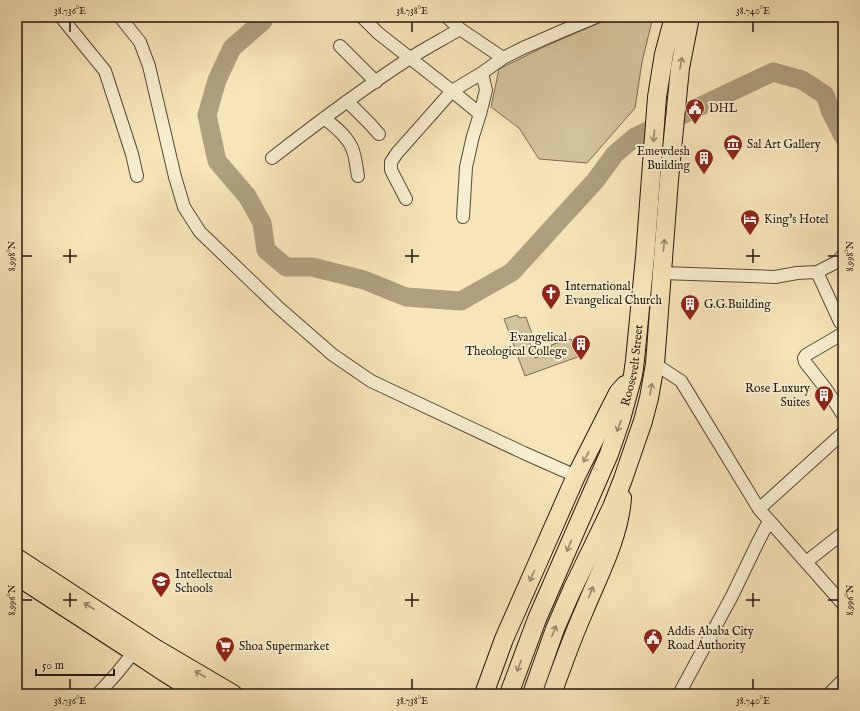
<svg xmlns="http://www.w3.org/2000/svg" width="860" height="711" viewBox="0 0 860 711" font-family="'IM FELL English',serif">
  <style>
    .green { fill: #d2c29b; stroke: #7a6c54 }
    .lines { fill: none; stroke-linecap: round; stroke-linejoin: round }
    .river { stroke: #ae9f7e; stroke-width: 19 }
    .minor-casing { stroke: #574a38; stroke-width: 14 }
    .primary-casing { stroke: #22160e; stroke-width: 20 }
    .minor { stroke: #f9eed1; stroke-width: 12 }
    .primary { stroke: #f6e5b8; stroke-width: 18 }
    .oneway { stroke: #97886c }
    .ticks { fill: none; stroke: #22160e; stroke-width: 1.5 }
    .labels { text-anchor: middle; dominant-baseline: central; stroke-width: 4; stroke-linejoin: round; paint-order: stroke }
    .poi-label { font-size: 12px; fill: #22160e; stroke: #f9eed1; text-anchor: start }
    .street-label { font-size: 12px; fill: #22160e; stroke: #f9eed1 }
    .neatline { fill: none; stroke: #22160e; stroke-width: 1.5 }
    .ticks-label { font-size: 10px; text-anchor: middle; fill: #22160e }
  </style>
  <rect width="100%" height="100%" fill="#f6e5b8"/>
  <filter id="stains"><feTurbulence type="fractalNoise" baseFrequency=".005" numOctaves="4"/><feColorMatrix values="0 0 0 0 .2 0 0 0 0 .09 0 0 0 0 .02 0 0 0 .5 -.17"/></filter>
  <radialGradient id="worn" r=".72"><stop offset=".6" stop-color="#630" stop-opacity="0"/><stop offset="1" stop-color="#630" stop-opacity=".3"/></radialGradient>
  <path class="green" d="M 613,17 L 653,17 L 642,62 L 635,108 L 587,163 L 539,159 L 519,128 L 491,107 L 499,69 L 548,45 Z
    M 517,315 L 519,318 L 526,317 L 533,337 L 529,340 L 535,358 L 552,352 L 551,345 L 571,339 L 574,344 L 579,342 L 583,355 L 525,376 L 504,319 Z"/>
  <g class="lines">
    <path class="river" d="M 262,17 L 263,21 L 232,48 L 217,80 L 207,115 L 217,161 L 247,196 L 262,223 L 266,250 L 286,267 L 312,267 L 364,280 L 406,297 L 461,301 L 512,272 L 595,181 L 615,154 L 635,137 L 773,72 L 802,80 L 825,95 L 831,112 L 843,136"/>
    <defs>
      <path id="minor" d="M 61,17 L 105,71 L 132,154 L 137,176
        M 120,17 L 140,42 L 149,66 L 175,177 L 184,207 L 200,232 L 279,308 L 333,355 L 371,381 L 524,453 L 576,476
        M 362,17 L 378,33 L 452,91 L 482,73
        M 447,17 L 460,29 L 503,58
        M 340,46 L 376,82
        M 347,101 L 370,124 L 379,134
        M 324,118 C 334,126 347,136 352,148 C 356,157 356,167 358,176
        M 272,158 C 317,123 362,89 410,58 C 426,48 443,39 460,29
        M 406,199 L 391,170 L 391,162 L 397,153 L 452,91 L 480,114
        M 463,217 L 466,167 L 473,136 L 480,114 L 486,90 L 482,73 L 503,58 L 523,48 L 562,31 L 596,17
        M 817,272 L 840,322
        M 662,273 L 775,277 L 797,273 L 817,272 L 837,262 L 843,255
        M 843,332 L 842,334 L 806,355 L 804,358 L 805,362 L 826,389 L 843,415
        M 655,364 L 681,381 L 759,509 L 843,604
        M 759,509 L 843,433
        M 806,562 L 843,533
        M 98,694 L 117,673 L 134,652
        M 679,694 L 732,596 L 758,542 L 769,521
        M 829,694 L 843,680"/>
      <g id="primary">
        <path d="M 17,558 L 153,647 L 233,694"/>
        <path d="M 17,576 L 134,652 L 164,672 L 199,694"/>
        <path d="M 484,694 L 504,639 L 542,553 L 576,476 L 618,393 L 625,385"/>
        <path id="s1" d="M 509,694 L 537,619 L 609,454 L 621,419 L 633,375 L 635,360 L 645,257 L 657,97 L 664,54 L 674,17"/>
        <path d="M 532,694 L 555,629 L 572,590 L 612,507 L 623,479 L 643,421 L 649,398 L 655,364 L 669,180 L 680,68 L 690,17"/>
        <path d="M 552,694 C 562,666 572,638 584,611 C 599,574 619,538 622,498"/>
      </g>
    </defs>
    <use href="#minor" class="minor-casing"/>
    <use href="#primary" class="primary-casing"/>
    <use href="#minor" class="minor"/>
    <use href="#primary" class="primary"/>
  </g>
  <defs><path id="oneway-shaft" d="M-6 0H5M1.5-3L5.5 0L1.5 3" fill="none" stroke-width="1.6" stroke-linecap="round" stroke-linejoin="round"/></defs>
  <g class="oneway">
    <use href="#oneway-shaft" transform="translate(681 63) rotate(-80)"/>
    <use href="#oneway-shaft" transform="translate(654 136) rotate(95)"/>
    <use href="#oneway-shaft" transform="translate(664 245) rotate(-85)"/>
    <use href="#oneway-shaft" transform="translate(651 389) rotate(-81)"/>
    <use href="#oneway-shaft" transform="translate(619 426) rotate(110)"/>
    <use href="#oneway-shaft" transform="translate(586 457) rotate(117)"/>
    <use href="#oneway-shaft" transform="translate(569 546) rotate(113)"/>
    <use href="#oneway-shaft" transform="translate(532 576) rotate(113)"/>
    <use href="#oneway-shaft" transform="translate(591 592) rotate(-67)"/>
    <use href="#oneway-shaft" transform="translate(89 606) rotate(-147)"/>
    <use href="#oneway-shaft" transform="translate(554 631) rotate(-68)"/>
    <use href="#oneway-shaft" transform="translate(519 666) rotate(111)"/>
    <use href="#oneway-shaft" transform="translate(200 674) rotate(-150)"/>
  </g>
  <path class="ticks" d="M 70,22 L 70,32M 412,22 L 412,32M 753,22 L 753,32M 70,249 L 70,263M 412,249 L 412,263M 753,249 L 753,263M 22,256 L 32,256M 63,256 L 77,256M 405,256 L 419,256M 746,256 L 760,256M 828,256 L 838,256M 70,593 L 70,607M 412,593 L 412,607M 753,593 L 753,607M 22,600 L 32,600M 63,600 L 77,600M 405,600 L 419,600M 746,600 L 760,600M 828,600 L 838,600M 70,679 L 70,689M 412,679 L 412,689M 753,679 L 753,689"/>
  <defs>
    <symbol id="civic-pin" viewBox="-11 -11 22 30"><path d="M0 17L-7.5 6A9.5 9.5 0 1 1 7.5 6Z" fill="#8f2418" stroke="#f9eed1"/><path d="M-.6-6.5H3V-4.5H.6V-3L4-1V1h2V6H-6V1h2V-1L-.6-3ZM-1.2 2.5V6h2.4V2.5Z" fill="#fff"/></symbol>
    <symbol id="museum-pin" viewBox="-11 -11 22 30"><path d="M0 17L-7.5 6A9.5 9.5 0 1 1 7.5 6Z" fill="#8f2418" stroke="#f9eed1"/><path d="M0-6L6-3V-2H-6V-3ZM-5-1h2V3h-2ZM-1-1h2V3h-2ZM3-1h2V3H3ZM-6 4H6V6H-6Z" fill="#fff"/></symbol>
    <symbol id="building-pin" viewBox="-11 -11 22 30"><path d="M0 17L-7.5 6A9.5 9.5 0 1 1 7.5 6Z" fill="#8f2418" stroke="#f9eed1"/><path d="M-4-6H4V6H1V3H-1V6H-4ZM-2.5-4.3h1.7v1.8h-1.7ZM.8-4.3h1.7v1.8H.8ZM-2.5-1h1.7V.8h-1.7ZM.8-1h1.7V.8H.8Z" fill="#fff"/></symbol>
    <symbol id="hotel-pin" viewBox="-11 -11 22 30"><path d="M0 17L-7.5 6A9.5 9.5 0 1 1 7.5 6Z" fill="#8f2418" stroke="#f9eed1"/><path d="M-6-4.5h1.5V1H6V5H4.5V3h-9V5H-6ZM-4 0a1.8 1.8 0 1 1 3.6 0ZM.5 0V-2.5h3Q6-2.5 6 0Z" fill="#fff"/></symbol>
    <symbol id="church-pin" viewBox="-11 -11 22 30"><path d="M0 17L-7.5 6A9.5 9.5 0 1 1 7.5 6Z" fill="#8f2418" stroke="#f9eed1"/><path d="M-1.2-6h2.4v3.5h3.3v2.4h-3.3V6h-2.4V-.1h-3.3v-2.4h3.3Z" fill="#fff"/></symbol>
    <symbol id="school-pin" viewBox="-11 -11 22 30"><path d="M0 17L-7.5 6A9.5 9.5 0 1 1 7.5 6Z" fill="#8f2418" stroke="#f9eed1"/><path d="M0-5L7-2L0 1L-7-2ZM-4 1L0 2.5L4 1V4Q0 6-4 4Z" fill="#fff"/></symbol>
    <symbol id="supermarket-pin" viewBox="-11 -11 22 30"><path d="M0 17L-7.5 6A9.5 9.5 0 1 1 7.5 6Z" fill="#8f2418" stroke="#f9eed1"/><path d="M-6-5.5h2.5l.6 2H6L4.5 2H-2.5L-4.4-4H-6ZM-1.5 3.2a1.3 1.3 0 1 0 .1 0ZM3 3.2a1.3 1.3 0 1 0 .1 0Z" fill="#fff"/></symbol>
  </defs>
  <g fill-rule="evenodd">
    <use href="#civic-pin" x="684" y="97" width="22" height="30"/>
    <use href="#museum-pin" x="722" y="133" width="22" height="30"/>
    <use href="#building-pin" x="693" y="147" width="22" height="30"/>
    <use href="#hotel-pin" x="739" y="208" width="22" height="30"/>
    <use href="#church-pin" x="540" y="282" width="22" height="30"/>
    <use href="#building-pin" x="679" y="293" width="22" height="30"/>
    <use href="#building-pin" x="570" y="333" width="22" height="30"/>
    <use href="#building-pin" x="813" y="384" width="22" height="30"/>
    <use href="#school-pin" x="150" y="570" width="22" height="30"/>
    <use href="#civic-pin" x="642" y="627" width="22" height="30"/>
    <use href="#supermarket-pin" x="214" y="635" width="22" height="30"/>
  </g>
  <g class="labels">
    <g class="poi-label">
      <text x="709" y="108">DHL</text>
      <text x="747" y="144">Sal Art Gallery</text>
      <text x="690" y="151" text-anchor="end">Emewdesh<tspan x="690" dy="14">Building</tspan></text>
      <text x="764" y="219">King's Hotel</text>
      <text x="565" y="286">International<tspan x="565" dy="14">Evangelical Church</tspan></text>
      <text x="704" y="304">G.G.Building</text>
      <text x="567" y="337" text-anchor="end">Evangelical<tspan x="567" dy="14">Theological College</tspan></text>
      <text x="810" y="388" text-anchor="end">Rose Luxury<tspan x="810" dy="14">Suites</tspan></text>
      <text x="175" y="574">Intellectual<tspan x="175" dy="14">Schools</tspan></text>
      <text x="667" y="631">Addis Ababa City<tspan x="667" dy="14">Road Authority</tspan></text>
      <text x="239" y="646">Shoa Supermarket</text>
    </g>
    <g class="street-label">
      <text stroke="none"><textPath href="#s1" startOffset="352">Roosevelt Street</textPath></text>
    </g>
  </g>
  <rect width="860" height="711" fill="none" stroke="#f6e5b8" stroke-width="44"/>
  <path d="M36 669v6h78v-6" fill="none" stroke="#22160e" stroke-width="2"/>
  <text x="42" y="669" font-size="12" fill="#22160e" stroke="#f9eed1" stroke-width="3" paint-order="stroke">50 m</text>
  <rect x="22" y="22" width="816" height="667" class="neatline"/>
  <g class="ticks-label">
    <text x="70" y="14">38.736°E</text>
    <text x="412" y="14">38.738°E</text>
    <text x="753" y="14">38.740°E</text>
    <text transform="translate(11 256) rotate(-90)" y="4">8.998°N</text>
    <text transform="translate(849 256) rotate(-90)" y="4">8.998°N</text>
    <text transform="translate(11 600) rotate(-90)" y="4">8.996°N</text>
    <text transform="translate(849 600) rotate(-90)" y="4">8.996°N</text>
    <text x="70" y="704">38.736°E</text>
    <text x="412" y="704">38.738°E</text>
    <text x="753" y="704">38.740°E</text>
  </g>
  <rect width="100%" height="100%" filter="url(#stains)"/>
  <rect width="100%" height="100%" fill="url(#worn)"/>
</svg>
